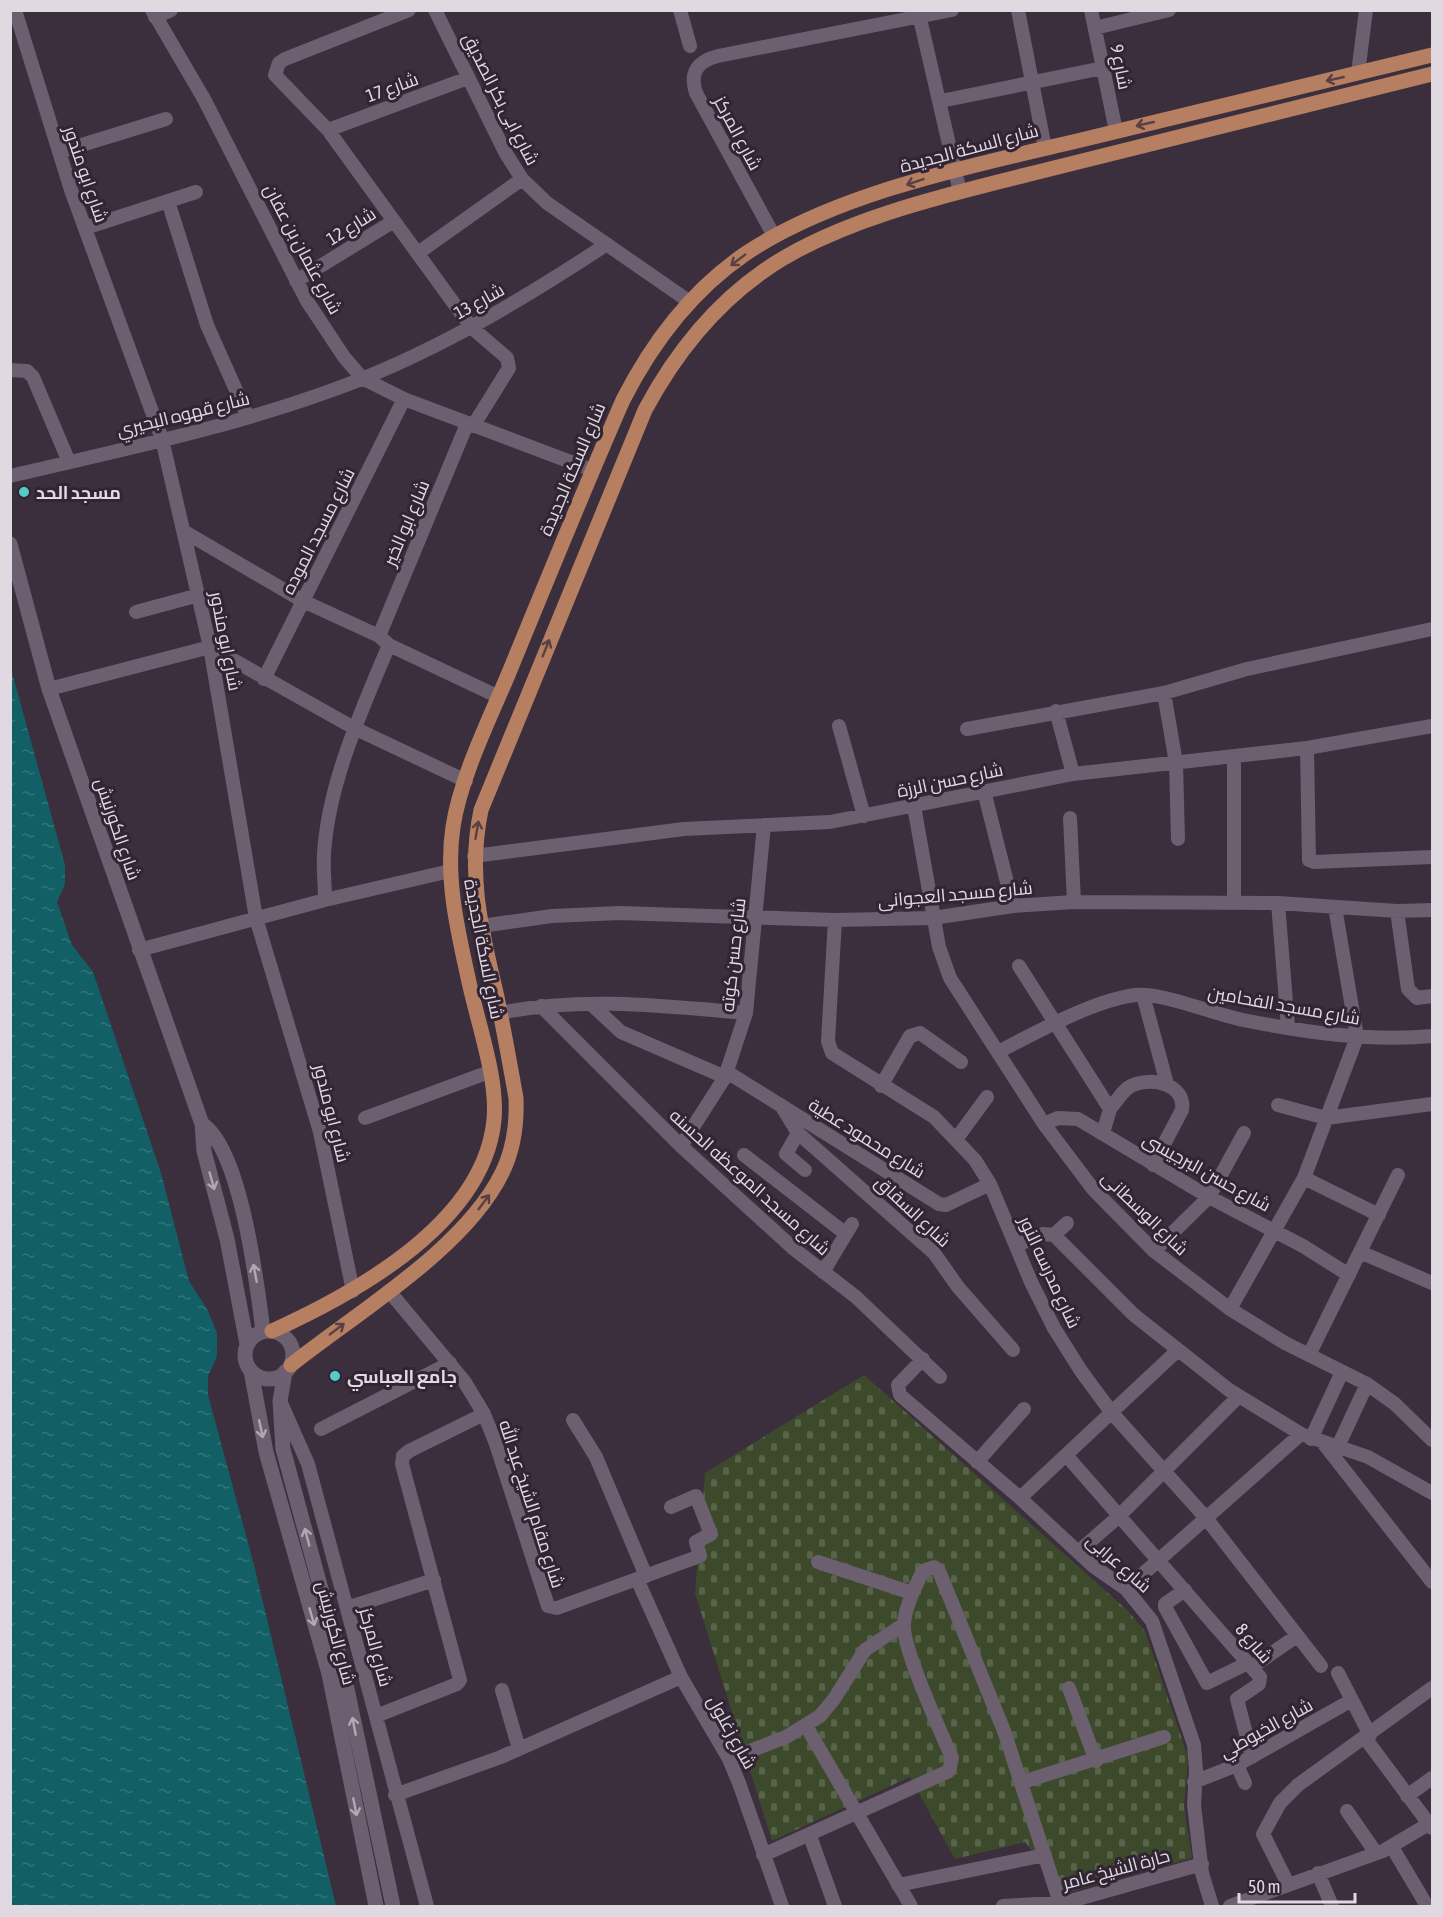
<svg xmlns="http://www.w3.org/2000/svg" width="1443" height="1917" viewBox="0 0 1443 1917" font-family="'Asap Condensed',Cairo,sans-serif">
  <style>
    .cemetery { fill: url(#cemetery-stones) }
    .water { fill: url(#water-ripples) }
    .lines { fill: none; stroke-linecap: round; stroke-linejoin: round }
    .street { stroke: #6c5f6f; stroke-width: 14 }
    .secondary { stroke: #6c5f6f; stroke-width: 15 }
    .primary { stroke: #b67f61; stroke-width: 15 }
    .oneway { stroke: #594042 }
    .oneway2 { stroke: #b2a8b4 }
    .poi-dot { fill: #54cdc8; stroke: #312534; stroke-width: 2 }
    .labels { text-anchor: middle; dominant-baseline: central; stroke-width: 6; stroke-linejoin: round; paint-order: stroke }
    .street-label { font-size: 18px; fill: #e1d9e2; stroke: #312534 }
    .poi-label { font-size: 18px; font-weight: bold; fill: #e1d9e2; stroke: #312534; text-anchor: start }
  </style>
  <defs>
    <pattern id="cemetery-stones" width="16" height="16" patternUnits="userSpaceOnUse" patternTransform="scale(1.5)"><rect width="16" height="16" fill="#3c4a2b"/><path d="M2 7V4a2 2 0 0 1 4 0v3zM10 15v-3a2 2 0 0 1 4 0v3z" fill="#586449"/></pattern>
    <pattern id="water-ripples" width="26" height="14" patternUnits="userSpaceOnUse" patternTransform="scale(1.5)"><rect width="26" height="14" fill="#125f66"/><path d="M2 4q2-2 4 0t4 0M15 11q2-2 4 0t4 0" fill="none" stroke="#34757c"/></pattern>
  </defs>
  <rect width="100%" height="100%" fill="#3b2f3e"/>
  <path class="cemetery" d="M 864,1375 L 1127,1610 L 1145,1631 L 1188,1757 L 1184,1807 L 1192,1858 L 1066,1893 L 1025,1842 L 955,1859 L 910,1777 L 772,1841 L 695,1593 L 705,1473 Z"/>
  <path class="water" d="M 11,669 L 65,865 L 65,884 L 57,902 L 72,945 L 93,972 L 161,1173 L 189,1281 L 207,1309 L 217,1333 L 217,1356 L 208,1376 L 208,1395 L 254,1565 L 336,1906 L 11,1906 Z"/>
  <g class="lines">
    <path class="street" d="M 15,10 L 71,190 L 162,439 L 210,647 L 256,918 L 320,1132 L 353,1291
      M 152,10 L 204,99 L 307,301 L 344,357 L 362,378 L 404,399 L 592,470
      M 409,10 L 285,59 L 279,63 L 275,75 L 328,130 L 471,327 L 507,358 L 509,368 L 473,426
      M 435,10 L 505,152 L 522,179 L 547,203 L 690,302
      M 680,10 L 690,46
      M 918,10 L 960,192
      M 1018,10 L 1045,148
      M 1091,10 L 1116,131
      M 155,17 L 171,10
      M 1095,28 L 1169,10
      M 1358,73 L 1366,10
      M 941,101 L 1103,68
      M 328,130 L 468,78
      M 59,152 L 166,119
      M 168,201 L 207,325 L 248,417
      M 85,228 L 196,192
      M 774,236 L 696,93 C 689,72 698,61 718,56 L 952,10
      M 418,253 L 522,179
      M 296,281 L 394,221
      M 10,370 L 27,371 L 33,377 L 69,462
      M 10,476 C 116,451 224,429 327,392 C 427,357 519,302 607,244
      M 185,532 L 303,601 L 379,636 L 389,645 L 499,697
      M 136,612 L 199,595
      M 379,636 L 467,424
      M 264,679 L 404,399
      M 49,689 L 210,647 L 354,728 L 466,781
      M 1164,693 L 1176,763 L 1178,839
      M 1056,711 L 1073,774
      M 839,726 L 864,816
      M 967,729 L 1164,693 L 1247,669 L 1432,629
      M 1307,748 L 1309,860 L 1314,862 L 1432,857
      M 1234,757 L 1234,903
      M 984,791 L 1013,906
      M 914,806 L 939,947 L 950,978 L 1044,1124 L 1093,1189 L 1154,1251 L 1230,1309 L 1285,1343 L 1367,1384 L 1395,1404 L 1432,1440
      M 1070,818 L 1074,902
      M 474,856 L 684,829 L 830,822 L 1073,774 L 1307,748 L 1432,726
      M 325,900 C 325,885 323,869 324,854 C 328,784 362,709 389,645
      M 1278,903 L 1288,1027
      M 1397,911 L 1408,989 L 1417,998 L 1432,996
      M 835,920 L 828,1041 L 832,1053 L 934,1117 L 975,1160 L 990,1184 L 1031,1282 L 1054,1328 L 1081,1371 L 1112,1413 L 1206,1518 L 1321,1666
      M 481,926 L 552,916 L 620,913 L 835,920 L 933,918 L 1013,906 L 1074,902 L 1278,903 L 1397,911 L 1432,910
      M 139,950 L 325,900 L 450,871
      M 1019,966 L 1110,1109 L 1103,1133
      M 1143,995 L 1167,1084
      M 591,1004 L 621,1032 L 725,1077
      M 541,1006 L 681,1146 L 794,1249 L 856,1297 L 940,1377
      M 500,1013 C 580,996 666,1006 746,1013
      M 998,1052 C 1035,1033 1096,999 1136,995 C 1165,993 1213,1014 1243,1020 C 1304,1032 1370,1042 1432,1036
      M 727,1072 L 939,1204 L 946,1205 L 990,1184
      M 881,1086 L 910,1036 L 920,1033 L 961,1062
      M 781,1105 L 798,1133 L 934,1253 L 958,1287 L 1013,1350
      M 1278,1105 L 1326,1118 L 1432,1104
      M 1110,1109 C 1117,1101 1123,1089 1133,1085 C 1152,1077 1186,1084 1182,1110 L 1153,1165
      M 365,1118 L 489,1072
      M 1044,1124 L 1058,1118 L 1078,1119 L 1209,1197 L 1303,1246 L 1349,1275
      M 798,1133 L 786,1154 L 805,1170
      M 957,1138 L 987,1097
      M 681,1146 L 725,1077 L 746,1013 L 764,825
      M 744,1155 L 846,1234
      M 1304,1178 L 1379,1215
      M 1054,1235 L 1067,1223
      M 1017,1245 L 1043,1234 L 1054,1235 L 1134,1315 L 1229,1390 L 1301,1434 L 1368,1457 L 1432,1493
      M 1154,1251 L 1209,1197 L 1244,1133
      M 1360,1252 L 1432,1283
      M 823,1272 L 852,1224
      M 389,1291 L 464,1381 L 484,1414 L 496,1444 L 548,1606 L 557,1608 L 700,1556 L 696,1542 L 711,1534 L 696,1496 L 671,1507
      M 1230,1309 L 1304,1178 L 1357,1037 L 1335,907
      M 1309,1355 L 1398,1175
      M 923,1359 L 898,1385 L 900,1395 L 1020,1498 L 1093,1566 L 1126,1589 L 1152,1621 L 1194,1745 L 1196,1770 L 1194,1805 L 1202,1873 L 1212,1906
      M 281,1403 L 308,1464 L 427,1906
      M 573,1420 L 596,1457 L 646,1576
      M 321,1429 L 450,1363
      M 1311,1439 L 1342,1372
      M 1324,1444 L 1432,1582
      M 1066,1455 L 1260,1677 L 1259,1684 L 1237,1699 L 1252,1757
      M 1334,1455 L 1367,1384
      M 977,1462 L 1024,1409
      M 1020,1498 L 1177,1351
      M 1078,1552 L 1118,1517 L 1239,1396
      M 818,1562 L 912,1593
      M 637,1579 L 681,1677 L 729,1759 L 739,1783 L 782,1906
      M 1126,1589 L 1301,1434
      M 1185,1590 L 1165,1604 L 1165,1607 L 1207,1683 L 1248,1663
      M 347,1608 L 434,1580
      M 1252,1667 L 1297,1636
      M 1338,1673 L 1370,1735
      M 1069,1688 L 1096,1761
      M 502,1690 L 519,1749
      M 376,1716 L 457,1684 L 460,1680 L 402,1464 L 403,1456 L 409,1451 L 484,1414
      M 806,1726 L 911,1906
      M 1365,1738 L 1432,1828
      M 729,1759 L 786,1737 L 820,1716 L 834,1699 L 865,1650 L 904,1624
      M 1237,1765 L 1245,1783
      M 1023,1782 L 1164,1737
      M 1194,1782 L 1237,1765 L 1352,1700
      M 395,1795 L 501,1757 L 681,1677
      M 1407,1796 L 1432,1778
      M 1347,1811 L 1376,1853
      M 810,1836 L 835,1906
      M 1392,1847 L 1427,1906
      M 763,1855 L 949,1771 L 952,1758 C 941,1732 901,1646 904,1623 C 906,1605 915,1587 923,1571 L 934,1567 L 939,1571 L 1004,1731 L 1061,1906
      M 1318,1873 L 1332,1906
      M 1288,1884 L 1263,1834 L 1280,1803 L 1298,1785 L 1432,1688
      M 898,1885 L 1045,1855
      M 1003,1906 L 1067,1902 L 1202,1864
      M 1230,1906 L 1383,1851 L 1432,1822"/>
    <path class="secondary" d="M 10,544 L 49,689 L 202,1124 L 204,1151 L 227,1239 L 247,1344
      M 202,1124 C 241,1149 257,1284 263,1331
      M245 1355a24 24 0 1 1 48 0a24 24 0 1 1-48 0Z
      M 251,1371 L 266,1452 L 329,1674 L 376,1906
      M 285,1372 L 280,1401 L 283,1449 L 343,1670 L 393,1906"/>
    <path class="primary" d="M 272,1331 C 356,1293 484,1223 494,1120 C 498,1079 478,1024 469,982 C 458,932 445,879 453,827 C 460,779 489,720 508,675 C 546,583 583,491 623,400 C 652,343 691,291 745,254 C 836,193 970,166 1077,141 C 1195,112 1314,84 1432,55
      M 291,1365 C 356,1313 465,1249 502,1173 C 514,1149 517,1124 516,1098 C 510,1064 504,1031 497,997 C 482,932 467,877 481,810 L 645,410 C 675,354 713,306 765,270 C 842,216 967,190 1058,167 C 1183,136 1308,105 1432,74"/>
  </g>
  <defs><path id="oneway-shaft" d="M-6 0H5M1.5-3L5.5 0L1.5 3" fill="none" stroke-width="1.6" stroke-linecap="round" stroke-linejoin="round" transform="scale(1.5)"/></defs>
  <g class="oneway">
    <use href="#oneway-shaft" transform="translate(1335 79) rotate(167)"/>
    <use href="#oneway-shaft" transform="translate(1145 124) rotate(167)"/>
    <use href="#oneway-shaft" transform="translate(915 182) rotate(161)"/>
    <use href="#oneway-shaft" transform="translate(738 260) rotate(143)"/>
    <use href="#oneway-shaft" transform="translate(546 648) rotate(-68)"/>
    <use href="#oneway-shaft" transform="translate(477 830) rotate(-80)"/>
    <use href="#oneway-shaft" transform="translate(484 1202) rotate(-53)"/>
    <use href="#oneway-shaft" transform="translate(337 1329) rotate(-37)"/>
  </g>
  <g class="oneway2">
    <use href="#oneway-shaft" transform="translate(212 1181) rotate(74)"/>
    <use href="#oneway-shaft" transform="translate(255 1273) rotate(-101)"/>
    <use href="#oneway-shaft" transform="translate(261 1429) rotate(78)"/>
    <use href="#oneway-shaft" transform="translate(307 1537) rotate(-105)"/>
    <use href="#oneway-shaft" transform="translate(312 1617) rotate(74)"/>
    <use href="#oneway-shaft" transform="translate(354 1726) rotate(-101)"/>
    <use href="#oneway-shaft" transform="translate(355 1807) rotate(79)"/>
  </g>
  <g class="poi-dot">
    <circle cx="24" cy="492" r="6"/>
    <circle cx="335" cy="1376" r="6"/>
  </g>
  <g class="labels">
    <g class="street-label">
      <text transform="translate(1121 67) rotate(79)">شارع 9</text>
      <text transform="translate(392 87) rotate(-20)">شارع 17</text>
      <text transform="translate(501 99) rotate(63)">شارع ابى بكر الصديق</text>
      <text transform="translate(738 133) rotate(62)">شارع المركز</text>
      <text transform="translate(969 148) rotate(-15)">شارع السكة الجديدة</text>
      <text transform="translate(86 174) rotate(71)">شارع ابو مندور</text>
      <text transform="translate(351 226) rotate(-32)">شارع 12</text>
      <text transform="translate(303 249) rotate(62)">شارع عثمان بن عفان</text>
      <text transform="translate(479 301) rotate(-29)">شارع 13</text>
      <text transform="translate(183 414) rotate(-14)">شارع قهوه البحيري</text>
      <text transform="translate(572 469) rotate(-67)">شارع السكة الجديدة</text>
      <text transform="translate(406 523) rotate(-67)">شارع ابو الخير</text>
      <text transform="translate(318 531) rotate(-63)">شارع مسجد الموده</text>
      <text transform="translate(226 641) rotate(79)">شارع ابو مندور</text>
      <text transform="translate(950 780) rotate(-12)">شارع حسن الرزة</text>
      <text transform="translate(118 829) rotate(71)">شارع الكورنيش</text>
      <text transform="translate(955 894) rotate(-5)">شارع مسجد العجوانى</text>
      <text transform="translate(484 949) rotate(79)">شارع السكة الجديدة</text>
      <text transform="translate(733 955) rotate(-84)">شارع حسن كوته</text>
      <text transform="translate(1284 1005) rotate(10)">شارع مسجد الفحامين</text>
      <text transform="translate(332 1113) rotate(76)">شارع ابو مندور</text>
      <text transform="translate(867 1138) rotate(32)">شارع محمود عطية</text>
      <text transform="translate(1207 1172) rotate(29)">شارع حسن البرجيسى</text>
      <text transform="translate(750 1182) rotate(42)">شارع مسجد الموعظه الحسنه</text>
      <text transform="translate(913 1211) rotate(43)">شارع السقاق</text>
      <text transform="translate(1145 1213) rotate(44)">شارع الوسطانى</text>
      <text transform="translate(1050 1272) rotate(65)">شارع مدرسه النور</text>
      <text transform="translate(532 1504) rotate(72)">شارع مقام الشيخ عبد الله</text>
      <text transform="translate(1119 1563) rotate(41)">شارع عرابى</text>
      <text transform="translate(336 1633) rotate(75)">شارع الكورنيش</text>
      <text transform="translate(1254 1643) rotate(50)">شارع 8</text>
      <text transform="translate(376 1647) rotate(75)">شارع المركز</text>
      <text transform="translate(1266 1728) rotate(-29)">شارع الخيوطي</text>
      <text transform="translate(732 1732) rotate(61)">شارع زغلول</text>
      <text transform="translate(1116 1869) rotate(-15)">حارة الشيخ عامر</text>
    </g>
    <g class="poi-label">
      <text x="36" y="492">مسجد الحد</text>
      <text x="347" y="1376">جامع العباسي</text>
    </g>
  </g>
  <rect width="1443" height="1917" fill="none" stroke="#e1d9e2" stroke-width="24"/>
  <path d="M1239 1893v9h116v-9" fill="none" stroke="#e1d9e2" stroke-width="3"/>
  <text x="1248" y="1893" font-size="18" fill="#e1d9e2" stroke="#312534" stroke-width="4.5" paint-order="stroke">50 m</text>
</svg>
